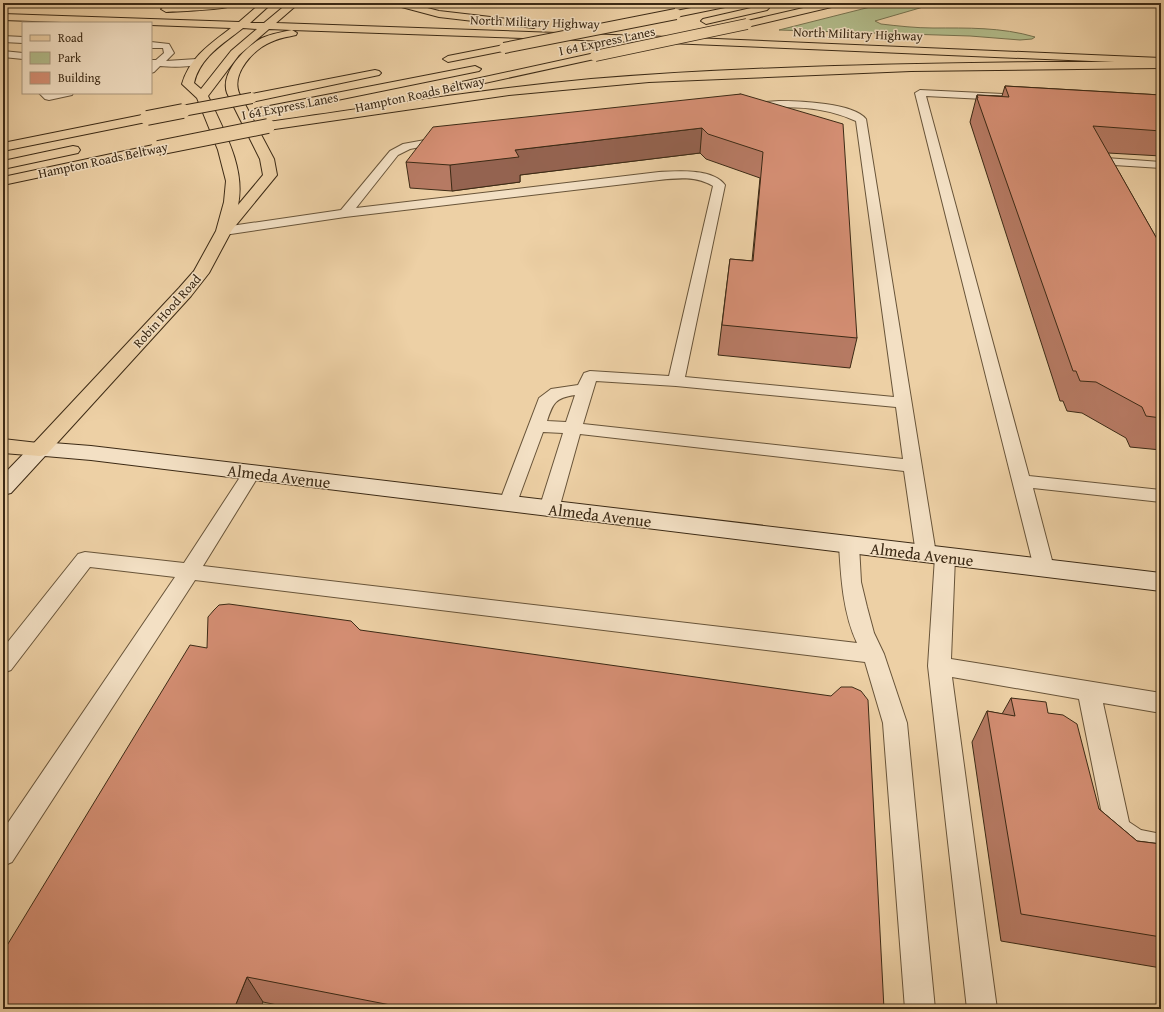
<svg xmlns="http://www.w3.org/2000/svg" width="1164" height="1012" viewBox="0 0 1164 1012" font-family="'Gentium Book Plus',serif">
  <style>
    .green { fill: #b2bc8b; stroke: #777350 }
    .lines { fill: none; stroke-linecap: round; stroke-linejoin: round }
    .lane-casing { stroke: #685439; stroke-width: 2 }
    .secondary-casing { stroke: #3c2a15; stroke-width: 2 }
    .primary-casing { stroke: #3c2a15; stroke-width: 2 }
    .highway-casing { stroke: #3c2a15; stroke-width: 2 }
    .lane { fill: #f3e0c4; fill-rule: evenodd }
    .secondary { fill: #f3e0c4; fill-rule: evenodd }
    .primary { fill: #edd0a5; fill-rule: evenodd }
    .highway { fill: #edd0a5; fill-rule: evenodd }
    .highway-bridge-far1-casing { stroke: #3c2a15; stroke-width: 12; stroke-linecap: butt }
    .highway-bridge-casing { stroke: #3c2a15; stroke-width: 16; stroke-linecap: butt }
    .highway-bridge-far1 { stroke: #edd0a5; stroke-width: 10 }
    .highway-bridge { stroke: #edd0a5; stroke-width: 14 }
    .wall { fill: #b67a63; stroke: #3c2a15 }
    .shaded-wall { fill: #946350; stroke: #3c2a15 }
    .building { fill: #d48e73; stroke: #3c2a15 }
    .labels { text-anchor: middle; dominant-baseline: central; stroke-width: 3; stroke-linejoin: round; paint-order: stroke }
    .far-street-label { font-size: 13px; fill: #3c2a15; stroke: #f3e0c4 }
    .street-label { font-size: 16px; fill: #3c2a15; stroke: #f3e0c4 }
  </style>
  <rect width="100%" height="100%" fill="#edd0a5"/>
  <filter id="stains"><feTurbulence type="fractalNoise" baseFrequency=".005" numOctaves="4"/><feColorMatrix values="0 0 0 0 .2 0 0 0 0 .09 0 0 0 0 .02 0 0 0 .5 -.17"/></filter>
  <radialGradient id="worn" r=".72"><stop offset=".6" stop-color="#630" stop-opacity="0"/><stop offset="1" stop-color="#630" stop-opacity=".3"/></radialGradient>
  <path class="green" d="M 886,3 L 937,3 L 875,21 L 881,24 C 898,26 916,28 933,28 C 967,28 1001,27 1035,37 L 1032,39 L 1020,40 L 970,36 L 779,30 Z"/>
  <g class="lines">
    <defs>
      <path id="lane" d="M 3,36 L 23,37 L 23,43 L 3,42 Z
        M 151,42 L 169,44 L 174,53 L 166,61 L 197,59 L 202,62 C 195,68 170,67 160,66 L 154,72 L 151,73 L 151,60 L 156,60 L 164,53 L 163,48 L 151,48 Z
        M 3,51 L 23,53 L 23,59 L 3,57 Z
        M 920,90 L 1003,94 L 1008,97 L 1003,100 L 926,96 L 1029,476 L 1161,490 L 1161,502 L 1033,488 L 1054,568 L 1051,573 L 1044,575 L 1037,573 L 1034,568 L 915,93 Z
        M 39,93 L 73,93 L 72,95 L 49,100 L 45,99 Z
        M 779,101 C 799,101 854,103 866,119 L 936,554 L 933,559 L 926,561 L 919,559 L 916,554 L 904,471 L 580,434 L 559,509 L 556,514 L 549,516 L 542,514 L 539,509 L 563,433 L 543,432 L 515,508 L 508,509 L 501,508 L 499,503 L 539,398 L 551,389 L 578,385 L 584,373 L 590,371 L 669,376 L 713,186 C 696,176 678,178 659,180 L 345,217 L 224,235 L 219,234 L 217,231 L 219,228 L 224,227 L 341,210 L 390,151 L 403,144 L 447,136 L 453,139 L 451,141 L 410,149 L 398,155 L 356,208 L 659,172 C 677,171 713,168 725,185 L 685,377 L 894,397 L 856,121 C 821,105 787,106 750,109 L 745,106 L 750,103 ZM 596,381 L 676,386 L 896,407 L 903,459 L 583,424 ZM 575,395 L 566,422 L 547,421 C 553,403 555,398 575,395 Z
        M 1106,158 L 1161,162 L 1161,168 L 1114,165 L 1121,177 L 1119,180 L 1111,180 L 1100,161 L 1102,159 Z
        M 252,466 L 258,468 L 261,472 L 203,566 L 857,643 C 843,613 841,578 839,545 L 842,540 L 849,538 L 856,540 L 859,545 L 861,582 L 867,607 L 874,633 L 884,654 L 907,723 L 935,1009 L 905,1009 L 883,723 L 865,662 L 195,580 L 12,862 L 3,866 L 3,830 L 175,577 L 90,567 L 11,670 L 3,673 L 3,648 L 78,554 L 85,552 L 184,563 L 246,468 Z
        M 945,550 L 952,552 L 955,557 L 951,659 L 1161,693 L 1161,713 L 1103,703 L 1129,822 L 1141,830 L 1161,834 L 1161,858 C 1139,855 1115,852 1105,829 L 1079,699 L 952,677 L 997,1009 L 967,1009 L 928,666 L 935,557 L 938,552 Z"/>
      <path id="secondary" d="M 40,442 L 91,446 L 1161,573 L 1161,591 L 91,460 L 45,456 L 11,493 L 3,495 L 3,475 L 33,444 Z"/>
      <path id="primary" d="M 214,3 L 240,3 C 233,10 179,11 166,12 L 161,9 L 166,6 Z
        M 261,3 L 272,3 L 250,23 L 264,23 L 288,3 L 299,3 L 276,23 L 669,37 L 1161,58 L 1161,64 L 669,43 L 292,30 L 297,33 L 296,35 C 287,37 279,38 271,42 C 254,49 231,73 239,93 L 274,159 L 277,175 L 232,230 L 209,273 L 191,296 L 47,454 L 40,456 L 33,454 L 30,449 L 33,444 L 179,288 L 194,271 L 216,231 L 224,202 L 226,181 L 218,150 L 197,98 L 182,84 C 190,57 210,44 231,28 L 151,25 L 151,23 L 91,23 L 3,20 L 3,14 L 239,22 ZM 243,28 L 257,29 L 231,51 L 201,89 L 194,83 C 200,57 223,44 243,28 ZM 269,29 L 292,30 C 282,32 271,34 262,38 C 245,47 220,73 227,93 L 260,159 L 263,175 L 238,205 C 246,168 223,129 208,96 L 239,55 Z"/>
      <path id="highway" d="M 392,3 L 408,3 L 439,11 L 534,22 L 539,25 L 534,28 L 439,17 L 394,5 Z
        M 716,3 L 730,4 L 725,7 L 676,17 L 671,14 L 676,11 Z
        M 825,3 L 842,3 L 840,5 L 747,27 L 742,24 L 743,22 Z
        M 764,5 L 767,6 L 769,8 L 767,10 L 706,24 L 701,21 L 703,19 Z
        M 504,45 L 508,46 L 509,48 L 508,50 L 448,62 L 443,59 L 448,56 Z
        M 595,53 L 600,56 L 599,58 L 457,89 L 453,88 L 451,86 L 453,84 L 457,83 Z
        M 1036,62 L 1161,62 L 1161,68 L 911,71 L 649,82 L 509,95 L 268,130 L 264,129 L 262,126 L 264,123 L 268,122 C 375,107 483,89 591,79 C 739,67 888,64 1036,62 Z
        M 475,66 L 481,69 L 479,71 L 259,116 L 255,115 L 253,112 L 255,109 L 259,108 Z
        M 375,70 L 379,71 L 381,73 L 379,75 L 252,102 L 248,100 L 246,98 L 248,96 L 252,94 Z
        M 147,114 L 151,115 L 153,118 L 151,121 L 3,151 L 3,143 Z
        M 158,144 L 163,145 L 165,148 L 163,151 L 3,185 L 3,177 Z
        M 73,146 L 78,147 L 80,150 L 78,153 L 3,169 L 3,161 Z
        M 3,439 L 47,444 L 50,449 L 47,454 L 40,456 L 3,453 Z"/>
    </defs>
    <use href="#lane" class="lane-casing"/>
    <use href="#secondary" class="secondary-casing"/>
    <use href="#primary" class="primary-casing"/>
    <use href="#highway" class="highway-casing"/>
    <use href="#lane" class="lane"/>
    <use href="#secondary" class="secondary"/>
    <use href="#primary" class="primary"/>
    <use href="#highway" class="highway"/>
    <defs>
      <path id="highway-bridge-far1" d="M 504,48 L 676,14
        M 595,56 L 747,24
        M 177,112 L 252,98"/>
      <path id="highway-bridge" d="M 147,118 L 183,111
        M 158,148 L 268,126"/>
    </defs>
    <use href="#highway-bridge-far1" class="highway-bridge-far1-casing"/>
    <use href="#highway-bridge" class="highway-bridge-casing"/>
    <use href="#highway-bridge-far1" class="highway-bridge-far1"/>
    <use href="#highway-bridge" class="highway-bridge"/>
  </g>
  <path class="wall" d="M 1005,86 L 1161,95 L 1161,156 L 1108,153 L 1161,246 L 1161,450 L 1130,447 L 1126,438 L 1082,413 L 1067,411 L 1063,401 L 1060,401 L 970,122 L 977,95 L 1002,96 Z
    M 741,94 L 857,338 L 850,368 L 718,355 L 730,259 L 752,261 L 760,178 L 706,159 L 700,153 L 520,175 L 520,182 L 452,191 L 410,188 L 406,162 Z
    M 360,630 L 884,1009 L 296,1009 L 263,1002 L 3,1009 L 207,648 Z
    M 1011,698 L 1048,713 L 1099,809 L 1137,841 L 1161,844 L 1161,968 L 1001,941 L 972,742 L 987,711 L 1002,714 Z"/>
  <path class="shaded-wall" d="M 702,128 L 700,153 L 520,175 L 520,182 L 452,191 L 450,165 L 515,150 Z
    M 247,977 L 263,1002 L 260,1009 L 234,1009 Z"/>
  <path class="building" d="M 1005,86 L 1161,95 L 1161,131 L 1093,126 L 1161,246 L 1161,418 L 1146,416 L 1142,407 L 1096,382 L 1080,381 L 1076,371 L 1073,371 L 977,98 L 978,98 L 977,95 L 1009,97 Z
    M 741,94 L 843,124 L 857,338 L 722,325 L 730,259 L 753,261 L 763,152 L 708,134 L 702,128 L 515,150 L 519,157 L 450,165 L 406,162 L 433,127 Z
    M 229,604 L 351,621 L 360,630 L 831,696 L 841,687 L 852,687 L 861,691 L 868,700 L 884,1009 L 411,1009 L 247,977 L 234,1009 L 3,1009 L 3,952 L 190,645 L 207,648 L 208,617 L 214,610 L 219,605 Z
    M 1011,698 L 1046,702 L 1048,713 L 1063,715 L 1077,724 L 1099,809 L 1137,841 L 1161,844 L 1161,937 L 1021,914 L 987,711 L 1015,716 Z"/>
  <g class="labels">
    <g class="far-street-label">
      <text transform="translate(535 22) rotate(2)">North Military Highway</text>
      <text transform="translate(858 34) rotate(2)">North Military Highway</text>
      <text transform="translate(607 41) rotate(-12)">I 64 Express Lanes</text>
      <text transform="translate(420 94) rotate(-12)">Hampton Roads Beltway</text>
      <text transform="translate(290 106) rotate(-11)">I 64 Express Lanes</text>
      <text transform="translate(103 160) rotate(-12)">Hampton Roads Beltway</text>
      <text transform="translate(167 311) rotate(-48)">Robin Hood Road</text>
    </g>
    <g class="street-label">
      <text transform="translate(279 476) rotate(7)">Almeda Avenue</text>
      <text transform="translate(600 515) rotate(7)">Almeda Avenue</text>
      <text transform="translate(922 554) rotate(7)">Almeda Avenue</text>
    </g>
  </g>
  <rect width="1164" height="1012" fill="none" stroke="#edd0a5" stroke-width="16"/>
  <rect x="4" y="4" width="1156" height="1004" fill="none" stroke="#3c2a15" stroke-width="2"/>
  <rect x="8" y="8" width="1148" height="996" fill="none" stroke="#3c2a15"/>
  <rect x="22" y="22" width="130" height="72" fill="#f3e0c4" stroke="#aa977e"/>
  <rect x="30" y="35" width="20" height="6" fill="#edd0a5" stroke="#aa977e"/>
  <text x="58" y="42" font-size="12" fill="#3c2a15">Road</text>
  <rect x="30" y="52" width="20" height="12" fill="#b2bc8b" stroke="#aa977e"/>
  <text x="58" y="62" font-size="12" fill="#3c2a15">Park</text>
  <rect x="30" y="72" width="20" height="12" fill="#d48e73" stroke="#aa977e"/>
  <text x="58" y="82" font-size="12" fill="#3c2a15">Building</text>
  <rect width="100%" height="100%" filter="url(#stains)"/>
  <rect width="100%" height="100%" fill="url(#worn)"/>
</svg>
